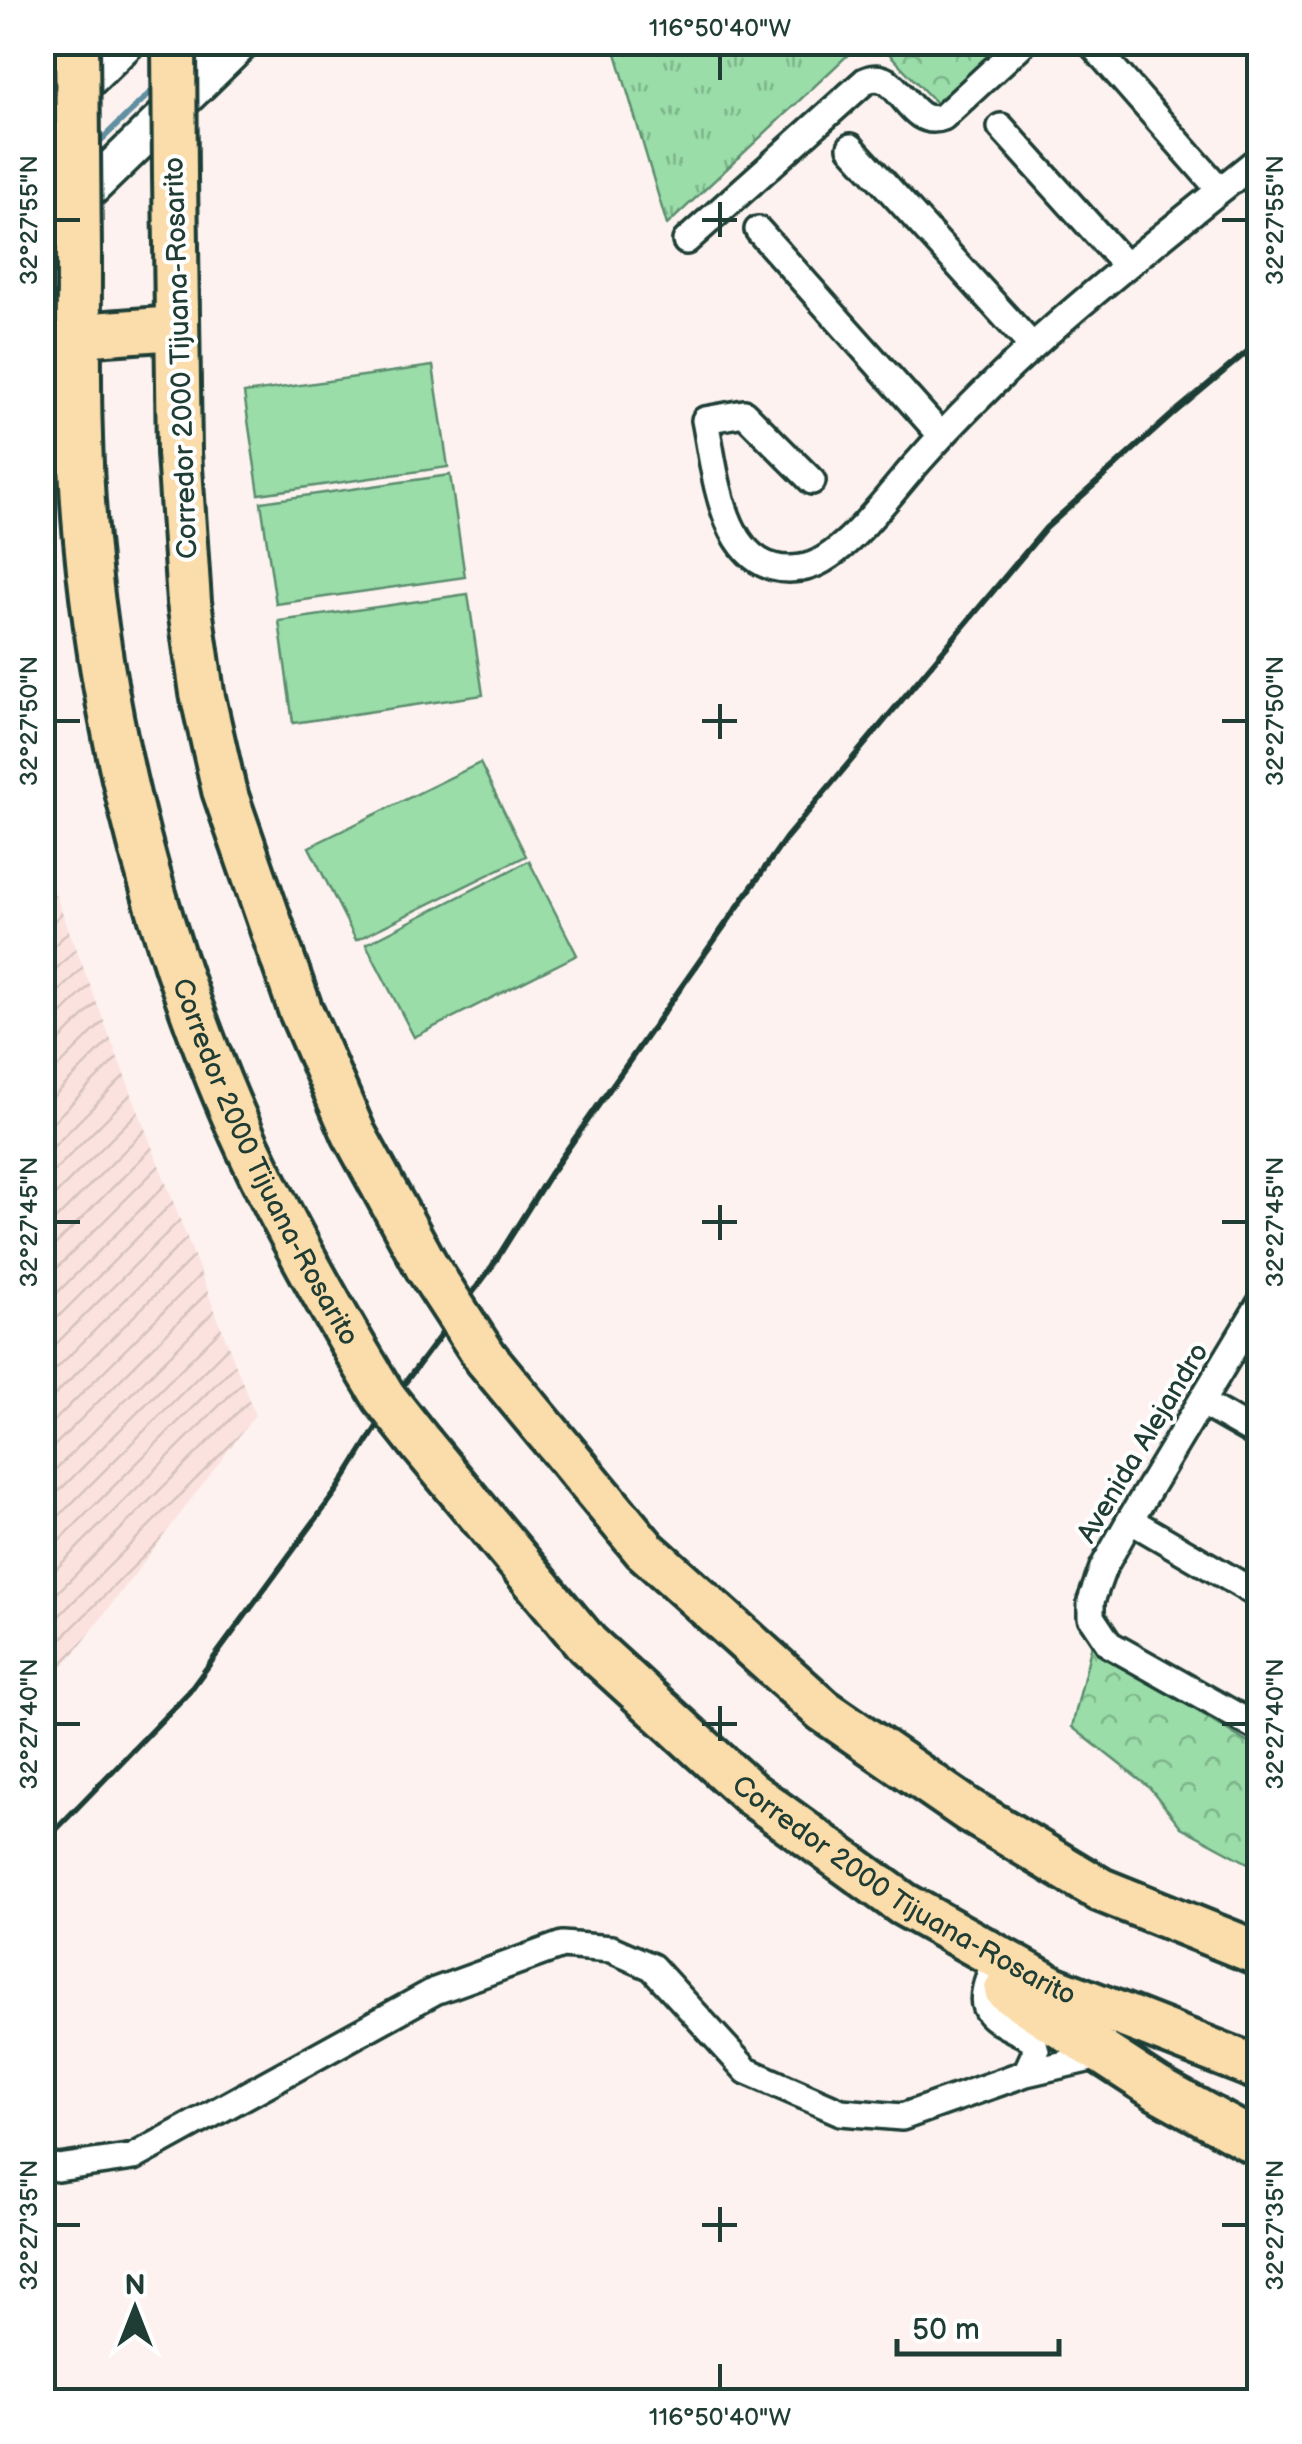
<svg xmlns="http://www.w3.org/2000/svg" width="1302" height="2444" viewBox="0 0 1302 2444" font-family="'Balsamiq Sans',sans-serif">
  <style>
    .industrial { fill: url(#industrial-furrows) }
    .grass { fill: url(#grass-tufts); stroke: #5c8d6e; stroke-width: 2.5 }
    .park { fill: url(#park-crowns); stroke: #5c8d6e; stroke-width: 2.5 }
    .pitch { fill: #9adda9; stroke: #5c8d6e; stroke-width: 2.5 }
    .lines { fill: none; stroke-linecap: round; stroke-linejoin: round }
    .stream { stroke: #5e8fa0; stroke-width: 6 }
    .minor-casing { stroke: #1f3d34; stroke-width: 32 }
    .secondary-casing { stroke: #1f3d34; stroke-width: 42 }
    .trunk-casing { stroke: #1f3d34; stroke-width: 50 }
    .minor { stroke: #fff; stroke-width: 25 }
    .secondary { stroke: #fff; stroke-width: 35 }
    .trunk { stroke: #fbddab; stroke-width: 42 }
    .rail { stroke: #1f3d34; stroke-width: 6 }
    .trunk-bridge-casing { stroke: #1f3d34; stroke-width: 50; stroke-linecap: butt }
    .trunk-bridge { stroke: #fbddab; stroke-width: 42 }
    .ticks { fill: none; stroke: #1f3d34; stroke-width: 4 }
    .labels { text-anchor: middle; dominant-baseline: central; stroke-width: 8; stroke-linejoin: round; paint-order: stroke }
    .street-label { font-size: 28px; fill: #1f3d34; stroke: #fff }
    .neatline { fill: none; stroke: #1f3d34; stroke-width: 4 }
    .ticks-label { font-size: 25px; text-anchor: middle; fill: #1f3d34 }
  </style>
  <defs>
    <pattern id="industrial-furrows" width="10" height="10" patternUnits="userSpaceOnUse" patternTransform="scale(2.5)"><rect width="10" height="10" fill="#fbe2de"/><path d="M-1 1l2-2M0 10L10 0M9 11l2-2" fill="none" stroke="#d7c3bf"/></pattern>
    <pattern id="grass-tufts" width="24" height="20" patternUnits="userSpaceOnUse" patternTransform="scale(2.5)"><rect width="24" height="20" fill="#9adda9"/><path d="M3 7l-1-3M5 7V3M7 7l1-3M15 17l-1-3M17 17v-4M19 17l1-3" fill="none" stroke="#7db48a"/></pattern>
    <pattern id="park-crowns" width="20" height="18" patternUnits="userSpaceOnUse" patternTransform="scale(2.5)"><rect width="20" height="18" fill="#9adda9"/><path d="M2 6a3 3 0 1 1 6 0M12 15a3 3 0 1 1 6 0" fill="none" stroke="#7db48a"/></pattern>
  </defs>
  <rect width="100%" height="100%" fill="#fdf2f0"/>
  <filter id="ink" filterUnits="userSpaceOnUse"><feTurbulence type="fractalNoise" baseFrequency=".01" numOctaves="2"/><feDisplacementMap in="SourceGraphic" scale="20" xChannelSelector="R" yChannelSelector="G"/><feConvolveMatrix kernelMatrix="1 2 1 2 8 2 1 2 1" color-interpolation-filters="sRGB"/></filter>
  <g filter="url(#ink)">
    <path class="industrial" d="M 42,860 L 255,1415 L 78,1649 L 43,1687 Z"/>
    <path class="grass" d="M 848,43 L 851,52 L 667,225 L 613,43 Z"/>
    <path class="park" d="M 879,43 L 1005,43 L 936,103 Z
      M 1092,1644 L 1259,1750 L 1257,1858 L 1259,1869 L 1181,1827 L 1150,1788 L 1072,1727 Z"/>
    <path class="pitch" d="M 433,366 L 448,467 L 259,494 L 244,393 Z
      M 450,475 L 465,577 L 276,604 L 261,502 Z
      M 468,594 L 483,695 L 293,723 L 279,621 Z
      M 480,763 L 526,856 L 356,940 L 309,847 Z
      M 529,861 L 577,955 L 414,1037 L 366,944 Z"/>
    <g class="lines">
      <path class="stream" d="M 95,146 L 158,85
        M 42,197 L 61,179"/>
      <defs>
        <path id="minor" d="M 1090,42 L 1220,190
          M 1001,127 L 1126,266
          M 851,147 L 1031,345
          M 758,230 L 941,435
          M 686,241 L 865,81 C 900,64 906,131 943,117 L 1024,42
          M 812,481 L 744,413 L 705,420 C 716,473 722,580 801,568 C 842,563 891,491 918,462 C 1019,347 1141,254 1260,158
          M 1260,1304 L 1130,1520 L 1103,1568 L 1091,1601 L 1091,1617 L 1109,1644 L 1260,1729
          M 1202,1403 L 1260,1436
          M 1130,1520 L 1260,1596
          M 997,1956 C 974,2014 980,2012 1033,2039 L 1036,2051 L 1026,2073
          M 42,2165 L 58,2168 L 134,2157 L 435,1991 L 562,1945 L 611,1949 L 652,1967 L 747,2071 L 841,2112 L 902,2117 L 1026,2073 L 1109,2054"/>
        <path id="secondary" d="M 42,125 L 127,42
          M 42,236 L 242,42"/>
        <g id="trunk">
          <path d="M 175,177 L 179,453 L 189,602 L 202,693 L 224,790 L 300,1009 L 354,1134 L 427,1267"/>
          <path id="s1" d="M 79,252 C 79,348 77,444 86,540 C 102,716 146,896 211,1061 C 250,1162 302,1258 357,1352"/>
          <path d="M 79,335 L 176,328"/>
          <path d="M 486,1358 L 645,1550 L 823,1710 L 968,1810 L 1101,1890 L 1260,1954"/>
          <path id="s2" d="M 422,1445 L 587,1644 L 750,1793 L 903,1904 L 1053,1988 L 1260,2069"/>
          <path d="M 1006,1990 L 1158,2089 L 1260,2145"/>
        </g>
      </defs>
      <use href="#minor" class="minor-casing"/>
      <use href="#secondary" class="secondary-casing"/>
      <use href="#trunk" class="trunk-casing"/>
      <use href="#minor" class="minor"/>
      <use href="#secondary" class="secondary"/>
      <use href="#trunk" class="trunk"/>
      <path class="rail" d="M 42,1844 L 189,1692 L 338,1489 L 401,1388 L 491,1268 L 550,1174 L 786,838 L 1046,528 L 1174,413 L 1260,341"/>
      <defs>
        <path id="trunk-bridge" d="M 77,42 L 79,252
          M 174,42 L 175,177
          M 427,1267 L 486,1358
          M 357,1352 L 384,1397 L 422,1445"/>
      </defs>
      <use href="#trunk-bridge" class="trunk-bridge-casing"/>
      <use href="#trunk-bridge" class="trunk-bridge"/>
    </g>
  </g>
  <path class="ticks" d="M 720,55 L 720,80M 720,202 L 720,237M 55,220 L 80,220M 702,220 L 737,220M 1222,220 L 1247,220M 720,704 L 720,739M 55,721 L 80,721M 702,721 L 737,721M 1222,721 L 1247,721M 720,1205 L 720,1240M 55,1222 L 80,1222M 702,1222 L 737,1222M 1222,1222 L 1247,1222M 720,1706 L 720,1741M 55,1724 L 80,1724M 702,1724 L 737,1724M 1222,1724 L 1247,1724M 720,2207 L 720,2242M 55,2225 L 80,2225M 702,2225 L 737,2225M 1222,2225 L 1247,2225M 720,2364 L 720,2389"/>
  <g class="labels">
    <g class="street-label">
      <text transform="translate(181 358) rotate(-92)">Corredor 2000 Tijuana-Rosarito</text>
      <text stroke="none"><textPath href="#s1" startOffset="940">Corredor 2000 Tijuana-Rosarito</textPath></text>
      <text transform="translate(1143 1443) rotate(-59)">Avenida Alejandro</text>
      <text stroke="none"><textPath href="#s2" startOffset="662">Corredor 2000 Tijuana-Rosarito</textPath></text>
    </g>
  </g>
  <rect width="1302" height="2444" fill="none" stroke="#fff" stroke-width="110"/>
  <g transform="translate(135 2309)" stroke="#ffffff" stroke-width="8" paint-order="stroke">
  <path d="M0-8L18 38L0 25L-18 38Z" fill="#1f3d34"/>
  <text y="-15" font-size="28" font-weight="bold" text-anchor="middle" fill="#1f3d34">N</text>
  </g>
  <path d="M897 2339v15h162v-15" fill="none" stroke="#1f3d34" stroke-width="5"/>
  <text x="912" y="2339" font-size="30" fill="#1f3d34" stroke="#ffffff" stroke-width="8" paint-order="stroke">50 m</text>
  <rect x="55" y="55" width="1192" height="2334" class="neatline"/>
  <g class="ticks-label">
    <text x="720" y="36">116°50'40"W</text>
    <text transform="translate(28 220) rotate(-90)" y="9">32°27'55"N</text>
    <text transform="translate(1274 220) rotate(-90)" y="9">32°27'55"N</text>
    <text transform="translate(28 721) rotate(-90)" y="9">32°27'50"N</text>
    <text transform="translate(1274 721) rotate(-90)" y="9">32°27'50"N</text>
    <text transform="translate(28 1222) rotate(-90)" y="9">32°27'45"N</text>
    <text transform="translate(1274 1222) rotate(-90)" y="9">32°27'45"N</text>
    <text transform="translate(28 1724) rotate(-90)" y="9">32°27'40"N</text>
    <text transform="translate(1274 1724) rotate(-90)" y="9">32°27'40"N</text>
    <text transform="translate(28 2225) rotate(-90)" y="9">32°27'35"N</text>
    <text transform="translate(1274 2225) rotate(-90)" y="9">32°27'35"N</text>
    <text x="720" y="2425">116°50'40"W</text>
  </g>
</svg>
